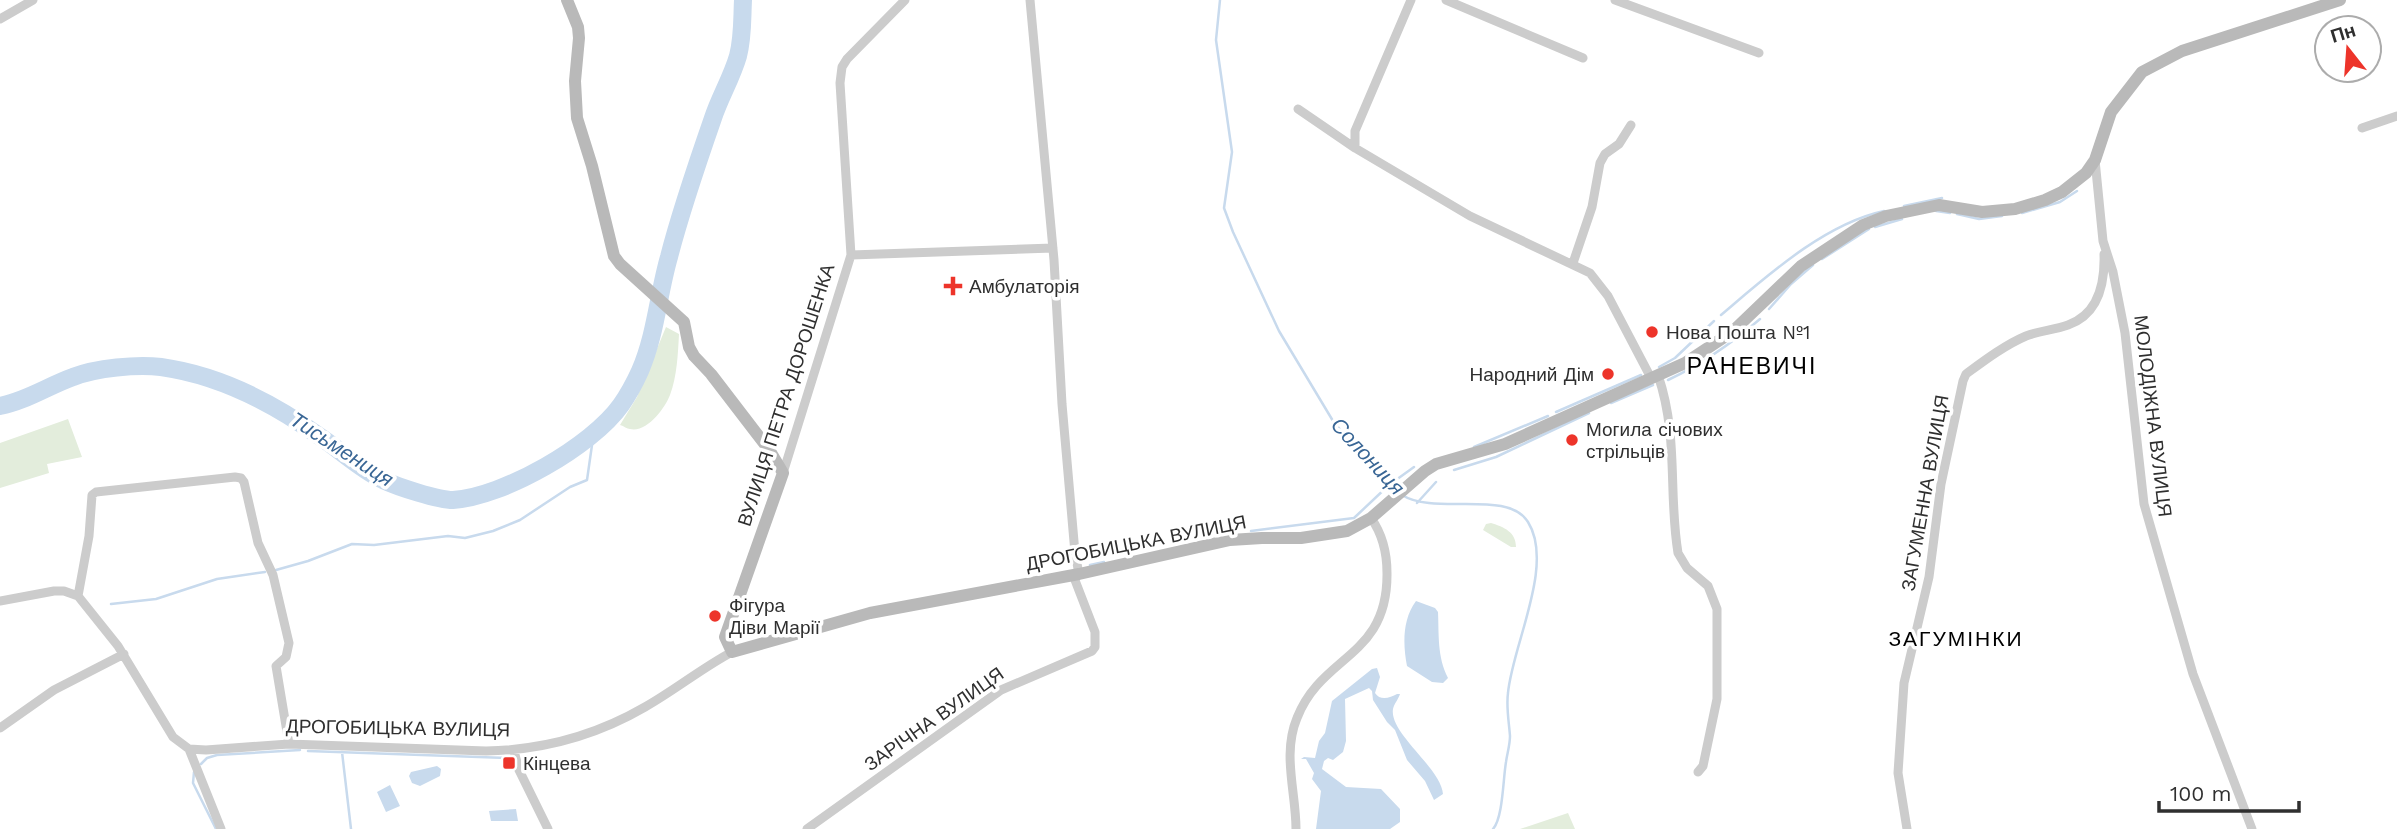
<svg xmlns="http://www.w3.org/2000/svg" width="2397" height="829" viewBox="0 0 2397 829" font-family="'Work Sans',sans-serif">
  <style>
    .green { fill: #e3eddc }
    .water { fill: #c8daed }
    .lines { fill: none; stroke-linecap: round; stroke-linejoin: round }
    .stream { stroke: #c8daed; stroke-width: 2.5 }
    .river { stroke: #c8daed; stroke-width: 18 }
    .street { stroke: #ccc; stroke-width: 9 }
    .secondary { stroke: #b9b9b9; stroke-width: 12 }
    .poi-dot { fill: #ed342a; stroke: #fff; stroke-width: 2.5 }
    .labels { text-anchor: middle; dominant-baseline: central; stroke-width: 7; stroke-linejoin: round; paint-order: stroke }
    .poi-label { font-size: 19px; fill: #2f2f2f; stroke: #fff; text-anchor: start }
    .street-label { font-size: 19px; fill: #2f2f2f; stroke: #fff }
    .water-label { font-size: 21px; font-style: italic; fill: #396695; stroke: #fff }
    .neighbourhood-label { font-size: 21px; letter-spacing: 2px; fill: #000; stroke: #fff }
    .quarter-label { font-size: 23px; letter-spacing: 2px; fill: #000; stroke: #fff }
  </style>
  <rect width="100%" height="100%" fill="#fff"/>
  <path class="green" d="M 666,327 L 679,334 C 678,353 677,377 670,395 C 665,408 647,433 630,429 C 627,429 624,426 620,425 L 637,397 Z
    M 68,419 L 82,457 L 47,464 L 49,473 L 0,488 L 0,443 Z
    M 1491,523 C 1504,527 1516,532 1516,547 L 1511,547 L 1483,530 L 1486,524 Z
    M 1568,813 L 1575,829 L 1520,829 Z"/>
  <path class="water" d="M 1416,601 L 1435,608 L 1438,612 C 1439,634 1437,657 1448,678 L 1443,683 L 1432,682 L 1407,666 C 1403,645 1402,620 1416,601 Z
    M 1377,668 L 1380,677 L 1375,693 C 1380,701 1390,698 1397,694 L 1400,694 C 1399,698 1394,704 1393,709 C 1389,733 1441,768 1443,794 L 1434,800 L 1425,781 L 1407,760 L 1395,730 L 1387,722 L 1373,700 L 1372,691 L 1369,688 L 1345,699 L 1346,741 L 1343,752 L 1333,760 L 1328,758 L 1324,761 L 1322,769 L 1346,787 L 1381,789 L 1400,809 L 1400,822 L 1390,829 L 1316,829 L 1321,791 L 1312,779 L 1314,773 L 1306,759 L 1301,759 L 1304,757 L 1315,758 L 1319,741 L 1325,733 L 1332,701 L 1372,669 Z
    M 437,766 L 441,769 L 440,776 L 420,786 L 412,783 L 409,776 L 411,772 Z
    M 390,785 L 400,806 L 386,812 L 377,792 Z
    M 516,809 L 518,821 L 491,821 L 489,811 Z"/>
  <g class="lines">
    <path class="stream" d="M 1220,0 L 1216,40 L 1232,152 L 1224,208 L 1233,232 L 1279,331 L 1333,421 L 1364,458 L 1397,491
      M 1904,206 L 1942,198
      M 1936,211 L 1950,213
      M 2022,213 L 2060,202 L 2077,191
      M 1957,214 L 1979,219 L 2002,216
      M 1875,227 L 1902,219
      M 1822,259 L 1869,229
      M 1769,309 L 1791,284 L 1813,265
      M 1721,315 C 1767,276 1824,224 1884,211
      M 1659,367 L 1675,358 L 1714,321
      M 1668,380 C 1702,364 1731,344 1760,319
      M 1611,403 L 1653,385
      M 1556,412 L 1641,375
      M 1474,447 L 1548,416
      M 1454,470 L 1496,457 L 1589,413
      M 1402,495 C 1435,516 1508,489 1528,522 C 1555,565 1512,646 1508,693 C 1506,707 1509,722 1510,736 C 1510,745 1507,754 1506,762 C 1503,779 1503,818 1493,829
      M 1417,503 L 1436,482
      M 1251,531 L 1354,518 L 1389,485 L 1414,467
      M 1090,565 L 1104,562
      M 276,570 L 308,561 L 352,544 L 374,545 L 448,536 L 465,538 L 493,531 L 520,520 L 570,487 L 587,480 L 594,431
      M 111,604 L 156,599 L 217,579 L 265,572
      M 308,751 L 507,758
      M 342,752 L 351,829
      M 201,764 L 207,758 L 217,755 L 300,750
      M 194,772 L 193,783 L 216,829"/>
    <path class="river" d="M 0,406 C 26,401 48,386 73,377 C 96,368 137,364 161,367 C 218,375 273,403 319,436 C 339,449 362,471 383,480 C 398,487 438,500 453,500 C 503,497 592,446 621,405 C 628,395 635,382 640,371 C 656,334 658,295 669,257 C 681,210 697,164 713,118 C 720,97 732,77 738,56 C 743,37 742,19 743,0"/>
    <path class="street" d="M 1030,0 L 1054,260 L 1062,404 L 1075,553 L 1079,574
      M 1446,0 L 1583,58
      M 1615,0 L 1759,53
      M 0,19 L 33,0
      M 1298,109 L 1355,148 L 1470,216 L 1590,273 L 1608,296 L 1651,378
      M 2362,128 L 2397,116
      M 1355,148 L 1355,131 L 1411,0
      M 2095,160 L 2103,241 L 2113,272 L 2125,333 L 2144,504 L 2193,674 L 2252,829
      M 851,255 L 1053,248
      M 1573,263 L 1592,207 L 1600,163 L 1605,154 L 1619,144 L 1631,125
      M 1658,375 C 1679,437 1668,492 1678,553 L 1687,568 L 1708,586 L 1717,609 L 1717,699 L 1703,766 L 1698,772
      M 783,473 L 851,255 L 840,83 L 842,67 L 847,59 L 905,0
      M 78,596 L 89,536 L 92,495 L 96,492 L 235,477 L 241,478 L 244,482 L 258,543 L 273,575 L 289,643 L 286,657 L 276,666 L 289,744
      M 0,601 L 54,591 L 64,591 L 78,596 L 118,646 L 173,737 L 189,749 L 206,750 L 289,744 L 486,751 C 544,750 595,736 645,707 C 675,690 702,668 732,652
      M 0,728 L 54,690 L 124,654
      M 189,749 L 221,829
      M 514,751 L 519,770 L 548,829
      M 807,829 L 1001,690 L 1092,651 L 1095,647 L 1095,632 L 1073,575
      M 1296,829 C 1296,792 1282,754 1297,718 C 1322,654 1388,658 1387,573 C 1387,552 1383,535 1371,518
      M 1907,829 L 1898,773 L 1904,683 L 1929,577 L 1941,484 L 1963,381 L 1966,374 C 1985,360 2005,345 2026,336 C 2039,331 2054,330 2068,325 C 2099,314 2105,283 2104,254"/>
    <path class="secondary" d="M 567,0 L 578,27 L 579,38 L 575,81 L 577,118 L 592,166 L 614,256 L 620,264 L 684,322 L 689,347 L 694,356 L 711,374 L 770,451 L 783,473 L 725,637 L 732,652 L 870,613 L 1079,574 L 1230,540 L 1262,538 L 1301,538 L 1347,531 L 1371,518 L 1425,471 L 1436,464 L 1505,444 L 1685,363 L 1732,332 L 1801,266 L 1863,225 L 1886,216 L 1939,205 L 1982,212 L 2015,209 L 2045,200 L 2062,192 L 2086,173 L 2095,160 L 2111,112 L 2142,72 L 2182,51 L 2340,0"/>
  </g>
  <g class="poi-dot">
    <path d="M949.5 275.5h7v7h7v7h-7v7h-7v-7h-7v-7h7z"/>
    <circle cx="1652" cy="332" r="7"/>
    <circle cx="1608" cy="374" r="7"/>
    <circle cx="1572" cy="440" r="7"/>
    <circle cx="715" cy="616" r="7"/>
    <rect x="502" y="756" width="14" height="14" rx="3.5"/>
  </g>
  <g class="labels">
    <g class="poi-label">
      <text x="969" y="286">Амбулаторія</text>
      <text x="1666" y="332">Нова Пошта №1</text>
      <text x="1594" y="374" text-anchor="end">Народний Дім</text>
      <text x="1586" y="429">Могила січових<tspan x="1586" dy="22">стрільців</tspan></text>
      <text x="729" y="605">Фігура<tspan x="729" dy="22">Діви Марії</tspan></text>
      <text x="523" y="763">Кінцева</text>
    </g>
    <g class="street-label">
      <text transform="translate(786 395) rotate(-72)">ВУЛИЦЯ ПЕТРА ДОРОШЕНКА</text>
      <text transform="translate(2153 416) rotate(83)">МОЛОДІЖНА ВУЛИЦЯ</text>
      <text transform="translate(1925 493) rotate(-80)">ЗАГУМЕННА ВУЛИЦЯ</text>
      <text transform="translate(1136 543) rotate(-11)">ДРОГОБИЦЬКА ВУЛИЦЯ</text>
      <text transform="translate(934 719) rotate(-35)">ЗАРІЧНА ВУЛИЦЯ</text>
      <text transform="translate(398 728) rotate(1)">ДРОГОБИЦЬКА ВУЛИЦЯ</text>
    </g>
    <g class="water-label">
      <text transform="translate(342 449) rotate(33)">Тисьмениця</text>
      <text transform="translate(1368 456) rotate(47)">Солониця</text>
    </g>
    <g class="neighbourhood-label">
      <text x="1956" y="638">ЗАГУМІНКИ</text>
    </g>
    <g class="quarter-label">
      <text x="1752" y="366">РАНЕВИЧІ</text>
    </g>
  </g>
  <g transform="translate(2348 49) rotate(343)"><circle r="33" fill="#ffffff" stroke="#acacac" stroke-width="2"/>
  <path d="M0-5L12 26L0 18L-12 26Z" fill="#ed342a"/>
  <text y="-10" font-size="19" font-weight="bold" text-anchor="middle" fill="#2f2f2f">Пн</text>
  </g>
  <path d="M2159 801v10h140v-10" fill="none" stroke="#2f2f2f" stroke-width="3.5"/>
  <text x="2170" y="801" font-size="21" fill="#2f2f2f" stroke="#ffffff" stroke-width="5" paint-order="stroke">100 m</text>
</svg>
